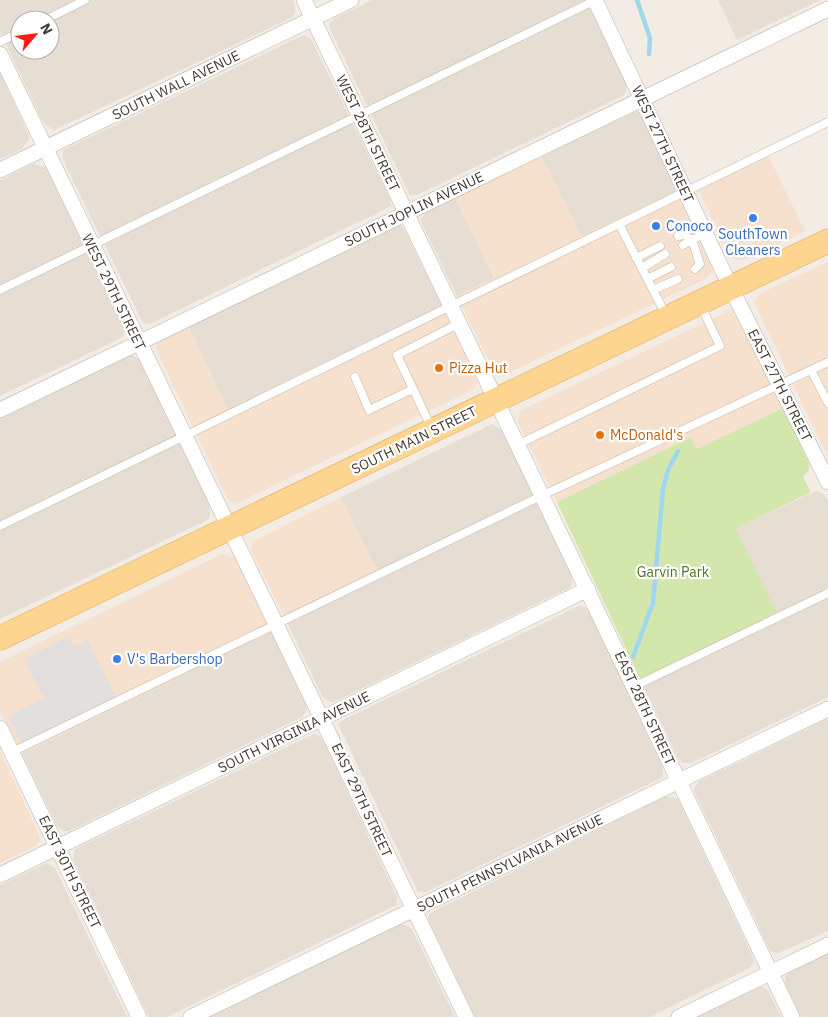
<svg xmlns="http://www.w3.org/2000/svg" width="828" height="1017" viewBox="0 0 828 1017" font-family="'IBM Plex Sans',sans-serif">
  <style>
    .residential { fill: #e6ded2; fill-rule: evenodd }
    .commercial { fill: #f5e1ce }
    .green { fill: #d3e7ac }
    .parking { fill: #e3dfdc }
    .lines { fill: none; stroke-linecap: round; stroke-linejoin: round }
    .stream { stroke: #9fd7f0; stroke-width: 4.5 }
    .service-casing { stroke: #c0b6aa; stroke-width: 9 }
    .minor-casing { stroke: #c0b6aa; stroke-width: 16 }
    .primary-casing { stroke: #e4af60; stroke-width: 25 }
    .service { stroke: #fff; stroke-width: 8 }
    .minor { stroke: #fff; stroke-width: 15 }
    .primary { stroke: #fed491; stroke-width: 24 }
    .shop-dot { fill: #3f7fe0; stroke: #fff; stroke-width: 2 }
    .food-dot { fill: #e8710a; stroke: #fff; stroke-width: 2 }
    .labels { text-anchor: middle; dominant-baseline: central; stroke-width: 4.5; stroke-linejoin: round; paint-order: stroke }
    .street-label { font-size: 14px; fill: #443c34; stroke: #fff }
    .shop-label { font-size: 14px; fill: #366cbe; stroke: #fff; text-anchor: start }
    .food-label { font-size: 14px; fill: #c56008; stroke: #fff; text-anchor: start }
    .park-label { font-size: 14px; fill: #4d7627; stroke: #fff }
  </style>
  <rect width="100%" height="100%" fill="#f2ece4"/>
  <path class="residential" d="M 0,0 L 293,0 L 296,11 L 291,18 L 54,130 L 45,124 L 41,118 L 0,31 ZM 20,20 L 50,20 L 50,50 L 20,50 Z
    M 373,0 L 586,0 L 627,84 L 626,91 L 624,95 L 417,195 L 410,195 L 330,29 L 329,24 L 335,18 Z
    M 718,0 L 820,0 L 737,40 Z
    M 304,35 L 311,39 L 391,201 L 391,206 L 150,324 L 143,323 L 63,160 L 63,150 Z
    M 0,72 L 30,138 L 22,149 L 0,159 Z
    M 637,111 L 643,116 L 679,190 L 581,236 L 541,156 Z
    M 33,164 L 46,167 L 125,332 L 121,338 L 0,396 L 0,180 Z
    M 455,198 L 494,278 L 457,296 L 420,220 L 426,212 Z
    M 400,225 L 404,229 L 442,306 L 228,409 L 188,326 Z
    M 132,355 L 139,359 L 210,505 L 210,517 L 207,520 L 0,619 L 0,417 Z
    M 492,424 L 503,431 L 573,578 L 571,587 L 334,702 L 330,702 L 322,696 L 284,616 L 377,571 L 341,497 Z
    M 816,491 L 823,494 L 828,501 L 828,697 L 692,763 L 683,763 L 679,760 L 641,681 L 736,529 Z
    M 581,605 L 589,610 L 663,768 L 663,777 L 426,892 L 418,892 L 338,724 L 345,719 Z
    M 271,632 L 306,705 L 307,710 L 302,717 L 69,831 L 64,831 L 57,826 L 22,754 Z
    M 828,719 L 828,931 L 776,954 L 770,950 L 694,791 L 695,786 L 700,781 Z
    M 314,734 L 322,738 L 397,897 L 396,905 L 167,1017 L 149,1017 L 73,859 L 75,849 Z
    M 666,796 L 678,799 L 753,957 L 754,961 L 750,968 L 649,1017 L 475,1017 L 430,923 L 428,918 L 430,913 Z
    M 47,863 L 55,868 L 127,1017 L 0,1017 L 0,885 Z
    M 400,925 L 405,925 L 412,929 L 455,1017 L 208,1017 Z
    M 828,952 L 828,1017 L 801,1017 L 785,983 L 786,974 Z
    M 758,987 L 763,987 L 768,990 L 781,1017 L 696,1017 Z"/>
  <path class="commercial" d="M 765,149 L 805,231 L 743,260 L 736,260 L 731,256 L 695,183 Z
    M 541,156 L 581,236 L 679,190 L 714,269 L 707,278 L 502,376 L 492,367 L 457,296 L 494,278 L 455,198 Z
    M 828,262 L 828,457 L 754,302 L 759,294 Z
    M 442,306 L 476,377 L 477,383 L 474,389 L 235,504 L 227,498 L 155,347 L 158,342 L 188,326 L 228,409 Z
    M 731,310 L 738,315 L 783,408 L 697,449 L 690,437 L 557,502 L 518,422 L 520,411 Z
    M 341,497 L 377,571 L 284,616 L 251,550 L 252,542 Z
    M 222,554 L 235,557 L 271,632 L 22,754 L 0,710 L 0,662 Z
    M 0,751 L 39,835 L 40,841 L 34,847 L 0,863 Z"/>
  <path class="green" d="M 783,408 L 809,463 L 809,470 L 803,477 L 811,492 L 736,529 L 778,616 L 641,681 L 557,502 L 691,437 L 697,449 Z"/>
  <path class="parking" d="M 68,637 L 74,646 L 87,640 L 116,697 L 23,745 L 8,716 L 44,698 L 24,659 Z"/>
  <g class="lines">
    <path class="stream" d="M 637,0 L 650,38 L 649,54
      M 633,657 L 653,603 L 663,489 L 668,470 L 678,451"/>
    <defs>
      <path id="service" d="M 45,20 L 85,0
        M 0,42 L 20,32
        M 619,224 L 666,315
        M 678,236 L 685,235 L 692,240 L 683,245
        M 636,258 L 660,246
        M 642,268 L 665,254
        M 695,269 L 700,264 L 692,240 L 705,233
        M 647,279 L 671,267
        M 0,290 L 596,0
        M 653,290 L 678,279
        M 811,370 L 828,403
        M 355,377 L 369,410 L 413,389
        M 432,429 L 397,355 L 460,323
        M 519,444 L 720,346 L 701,306
        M 0,526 L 828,122
        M 635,686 L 828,593
        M 12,752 L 543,495 L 828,362"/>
      <path id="minor" d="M 304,0 L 792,1017
        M 595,0 L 731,288 L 828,482
        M 0,54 L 466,1017
        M 0,170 L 351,0
        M 0,410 L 828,9
        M 0,728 L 139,1017
        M 0,875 L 588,589
        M 191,1017 L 828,709
        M 679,1017 L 828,945"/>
      <path id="primary" d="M 0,638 L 828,241"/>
    </defs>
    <use href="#service" class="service-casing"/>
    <use href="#minor" class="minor-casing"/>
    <use href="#primary" class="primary-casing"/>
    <use href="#service" class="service"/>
    <use href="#minor" class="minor"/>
    <use href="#primary" class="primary"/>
  </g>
  <g class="shop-dot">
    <circle cx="753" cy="218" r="5"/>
    <circle cx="656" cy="226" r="5"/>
    <circle cx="117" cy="659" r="5"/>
  </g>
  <g class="food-dot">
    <circle cx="439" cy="368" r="5"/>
    <circle cx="600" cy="435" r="5"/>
  </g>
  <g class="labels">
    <g class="street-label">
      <text transform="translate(176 85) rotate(-26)">SOUTH WALL AVENUE</text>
      <text transform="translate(368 133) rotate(64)">WEST 28TH STREET</text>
      <text transform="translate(663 144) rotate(65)">WEST 27TH STREET</text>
      <text transform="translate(414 209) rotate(-26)">SOUTH JOPLIN AVENUE</text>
      <text transform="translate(114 292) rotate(64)">WEST 29TH STREET</text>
      <text transform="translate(780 385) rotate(63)">EAST 27TH STREET</text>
      <text transform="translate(414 440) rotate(-26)">SOUTH MAIN STREET</text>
      <text transform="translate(645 708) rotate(65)">EAST 28TH STREET</text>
      <text transform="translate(294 732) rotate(-26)">SOUTH VIRGINIA AVENUE</text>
      <text transform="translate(362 800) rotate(65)">EAST 29TH STREET</text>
      <text transform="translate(510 863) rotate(-26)">SOUTH PENNSYLVANIA AVENUE</text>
      <text transform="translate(70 872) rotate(64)">EAST 30TH STREET</text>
    </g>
    <g class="shop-label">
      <text x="666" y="226">Conoco</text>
      <text x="753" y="234" text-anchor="middle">SouthTown<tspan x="753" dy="16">Cleaners</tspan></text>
      <text x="127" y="659">V's Barbershop</text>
    </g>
    <g class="food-label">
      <text x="449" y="368">Pizza Hut</text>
      <text x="610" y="435">McDonald's</text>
    </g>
    <g class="park-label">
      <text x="673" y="572">Garvin Park</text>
    </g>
  </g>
  <g transform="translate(35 35) rotate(62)"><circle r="24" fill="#ffffff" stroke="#b4b1ae"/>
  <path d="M0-4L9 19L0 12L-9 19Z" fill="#fb1d12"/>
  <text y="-8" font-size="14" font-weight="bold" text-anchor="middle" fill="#443c34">N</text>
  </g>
</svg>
